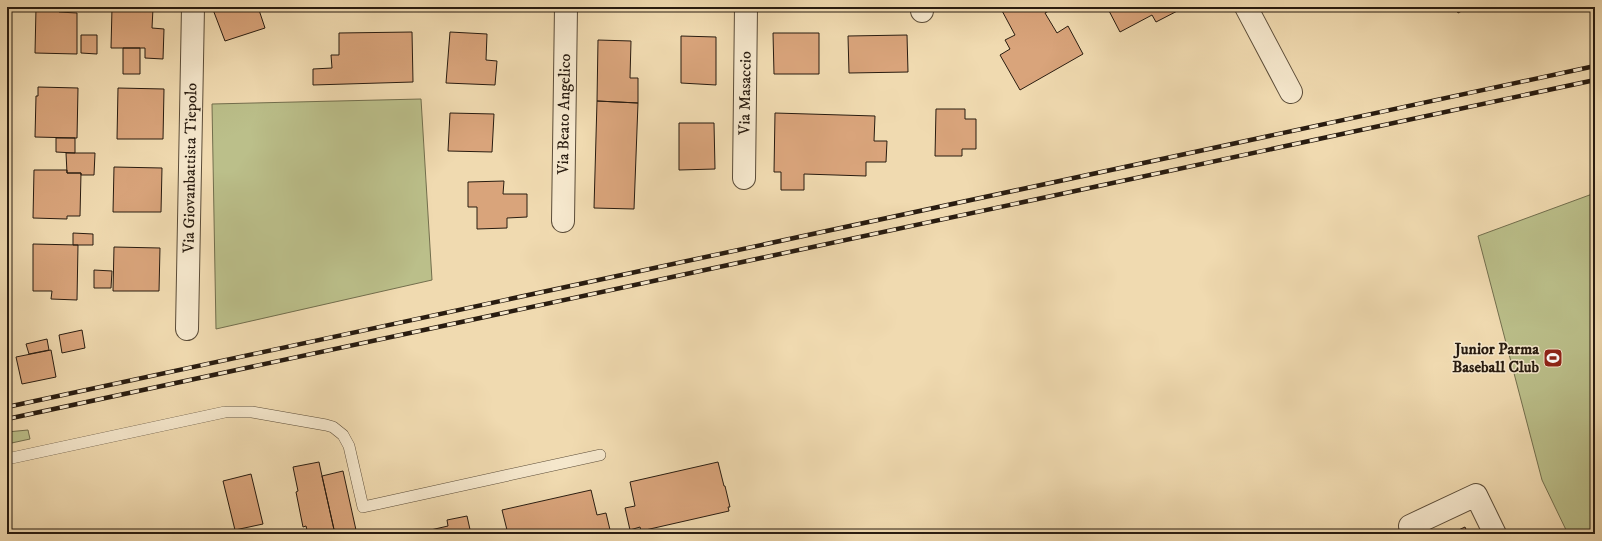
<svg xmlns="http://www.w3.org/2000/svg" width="1602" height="541" viewBox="0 0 1602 541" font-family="'IM FELL DW Pica',serif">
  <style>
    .green { fill: #bbbf8a; stroke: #726e4d }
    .building { fill: #d9a47b; stroke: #291c10 }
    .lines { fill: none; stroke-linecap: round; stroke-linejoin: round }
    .service-casing { stroke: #5b4c38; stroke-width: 12 }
    .minor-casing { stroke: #5b4c38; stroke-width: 24 }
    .service { stroke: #f5e7cc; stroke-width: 11 }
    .minor { stroke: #f5e7cc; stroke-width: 22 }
    .rail-casing { stroke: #291c10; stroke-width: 4.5 }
    .rail { stroke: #f5e7cc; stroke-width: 3; stroke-dasharray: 9; stroke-linecap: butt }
    .labels { text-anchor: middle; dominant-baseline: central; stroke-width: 3; stroke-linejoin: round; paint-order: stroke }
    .street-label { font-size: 16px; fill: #291c10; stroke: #f5e7cc }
    .poi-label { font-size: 16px; font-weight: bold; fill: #291c10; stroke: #f5e7cc; text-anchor: end }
  </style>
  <rect width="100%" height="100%" fill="#f0dab0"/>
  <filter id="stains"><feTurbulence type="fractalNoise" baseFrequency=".005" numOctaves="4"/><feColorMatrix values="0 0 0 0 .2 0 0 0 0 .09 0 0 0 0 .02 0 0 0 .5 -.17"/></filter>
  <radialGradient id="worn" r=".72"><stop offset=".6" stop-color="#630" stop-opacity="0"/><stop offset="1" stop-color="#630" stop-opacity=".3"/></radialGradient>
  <path class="green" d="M 421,99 L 432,280 L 216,329 L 212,104 Z
    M 1595,193 L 1595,534 L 1568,534 L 1542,480 L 1478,236 Z
    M 28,430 L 30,439 L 7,444 L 7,432 Z"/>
  <path class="building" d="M 212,7 L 258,7 L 265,28 L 225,41 Z
    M 671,7 L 702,7 L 702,11 L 671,10 Z
    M 1000,7 L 1056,7 L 1045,13 L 1057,33 L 1068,26 L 1083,54 L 1020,90 L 1000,55 L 1010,49 L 1005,40 L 1015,35 Z
    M 1107,7 L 1185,7 L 1156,22 L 1152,15 L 1120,32 Z
    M 1455,7 L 1469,7 L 1458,13 Z
    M 36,8 L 59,9 L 59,12 L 77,13 L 77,54 L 35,53 Z
    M 112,8 L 153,8 L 152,28 L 164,29 L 163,59 L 145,58 L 145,48 L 111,48 Z
    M 412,32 L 413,82 L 313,85 L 313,69 L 332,68 L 331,55 L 339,55 L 339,33 Z
    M 450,32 L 487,34 L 486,60 L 497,61 L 495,85 L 446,83 Z
    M 773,33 L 819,33 L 819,74 L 774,74 Z
    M 81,35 L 97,35 L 97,54 L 81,53 Z
    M 907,35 L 908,72 L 849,73 L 848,36 Z
    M 681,36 L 716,37 L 716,85 L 681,83 Z
    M 598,40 L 631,41 L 630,78 L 638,78 L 638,103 L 597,101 Z
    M 123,48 L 140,48 L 140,74 L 123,74 Z
    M 38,87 L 78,88 L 77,138 L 35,137 L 36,96 L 38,96 Z
    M 118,88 L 164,89 L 163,139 L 117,139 Z
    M 597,101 L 638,103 L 634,209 L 594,208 Z
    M 936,109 L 965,109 L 965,119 L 976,119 L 976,149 L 962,149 L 962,156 L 935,156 Z
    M 450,113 L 494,114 L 492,152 L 448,151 Z
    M 775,113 L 875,116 L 874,141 L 887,141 L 886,162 L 866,162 L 866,176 L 804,174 L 804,190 L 781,190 L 781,172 L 774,172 Z
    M 679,123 L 714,123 L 715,169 L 679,170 Z
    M 56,138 L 75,138 L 75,153 L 56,152 Z
    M 66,153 L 95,153 L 94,175 L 81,175 L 81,173 L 67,173 Z
    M 114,167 L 162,168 L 161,212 L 113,212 Z
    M 34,170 L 67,170 L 67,173 L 81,173 L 80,216 L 67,216 L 67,219 L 33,218 Z
    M 504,181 L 503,194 L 527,194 L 527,217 L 507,218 L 507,228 L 477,229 L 477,207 L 468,207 L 468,182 Z
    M 73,233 L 93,234 L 93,245 L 73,245 Z
    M 33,244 L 78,245 L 77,300 L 51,299 L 52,291 L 33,291 Z
    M 114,247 L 160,248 L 159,291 L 113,291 Z
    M 94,270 L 112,271 L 111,288 L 94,288 Z
    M 82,330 L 85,348 L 62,353 L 59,335 Z
    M 47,339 L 49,350 L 29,354 L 26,344 Z
    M 51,350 L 56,377 L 22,384 L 16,357 Z
    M 319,462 L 322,476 L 335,534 L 308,534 L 306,526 L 303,527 L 296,492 L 298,491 L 293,467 Z
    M 718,462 L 724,486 L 725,486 L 730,507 L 728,507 L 729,511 L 641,531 L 640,527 L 630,530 L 625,508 L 635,506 L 630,482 Z
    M 343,471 L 356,530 L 335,534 L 322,476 Z
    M 251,474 L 263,524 L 235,530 L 223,481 Z
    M 591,490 L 597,515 L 606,513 L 611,534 L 508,534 L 502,510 Z
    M 467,516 L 471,534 L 413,534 L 448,526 L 447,520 Z
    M 1465,527 L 1468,534 L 1450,534 Z"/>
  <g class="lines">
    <defs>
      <path id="service" d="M 7,459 L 225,412 L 252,412 L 326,425 L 333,427 L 343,435 L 349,446 L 363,507 L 600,455"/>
      <path id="minor" d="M 1246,7 L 1291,92
        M 922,11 L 922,7
        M 744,178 L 746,7
        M 563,221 L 566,7
        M 187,329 L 193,7
        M 1410,526 L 1476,495 L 1495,534"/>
    </defs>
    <use href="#service" class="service-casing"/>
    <use href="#minor" class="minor-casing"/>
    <use href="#service" class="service"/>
    <use href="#minor" class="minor"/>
    <defs>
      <path id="rail" d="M 7,407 L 1595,66
        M 7,419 L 1595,80"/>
    </defs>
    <use href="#rail" class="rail-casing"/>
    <use href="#rail" class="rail"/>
  </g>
  <defs>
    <symbol id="stadium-square" viewBox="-11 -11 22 22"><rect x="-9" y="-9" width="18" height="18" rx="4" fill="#8f2418" stroke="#f5e7cc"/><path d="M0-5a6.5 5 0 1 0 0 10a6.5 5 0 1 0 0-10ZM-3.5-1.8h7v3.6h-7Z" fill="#fff"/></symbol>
  </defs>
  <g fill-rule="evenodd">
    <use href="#stadium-square" x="1542" y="347" width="22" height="22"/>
  </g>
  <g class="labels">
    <g class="street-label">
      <text transform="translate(745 93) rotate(-89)">Via Masaccio</text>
      <text transform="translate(564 114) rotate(-89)">Via Beato Angelico</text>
      <text transform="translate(190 168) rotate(-89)">Via Giovanbattista Tiepolo</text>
    </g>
    <g class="poi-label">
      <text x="1539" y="349">Junior Parma<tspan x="1539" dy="18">Baseball Club</tspan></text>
    </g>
  </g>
  <rect width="1602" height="541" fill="none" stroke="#f0dab0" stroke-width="24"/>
  <rect x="8" y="8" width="1586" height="525" fill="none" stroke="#291c10" stroke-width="2"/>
  <rect x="12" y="12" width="1578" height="517" fill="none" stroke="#291c10"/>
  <rect width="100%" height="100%" filter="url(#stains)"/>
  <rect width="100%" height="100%" fill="url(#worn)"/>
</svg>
